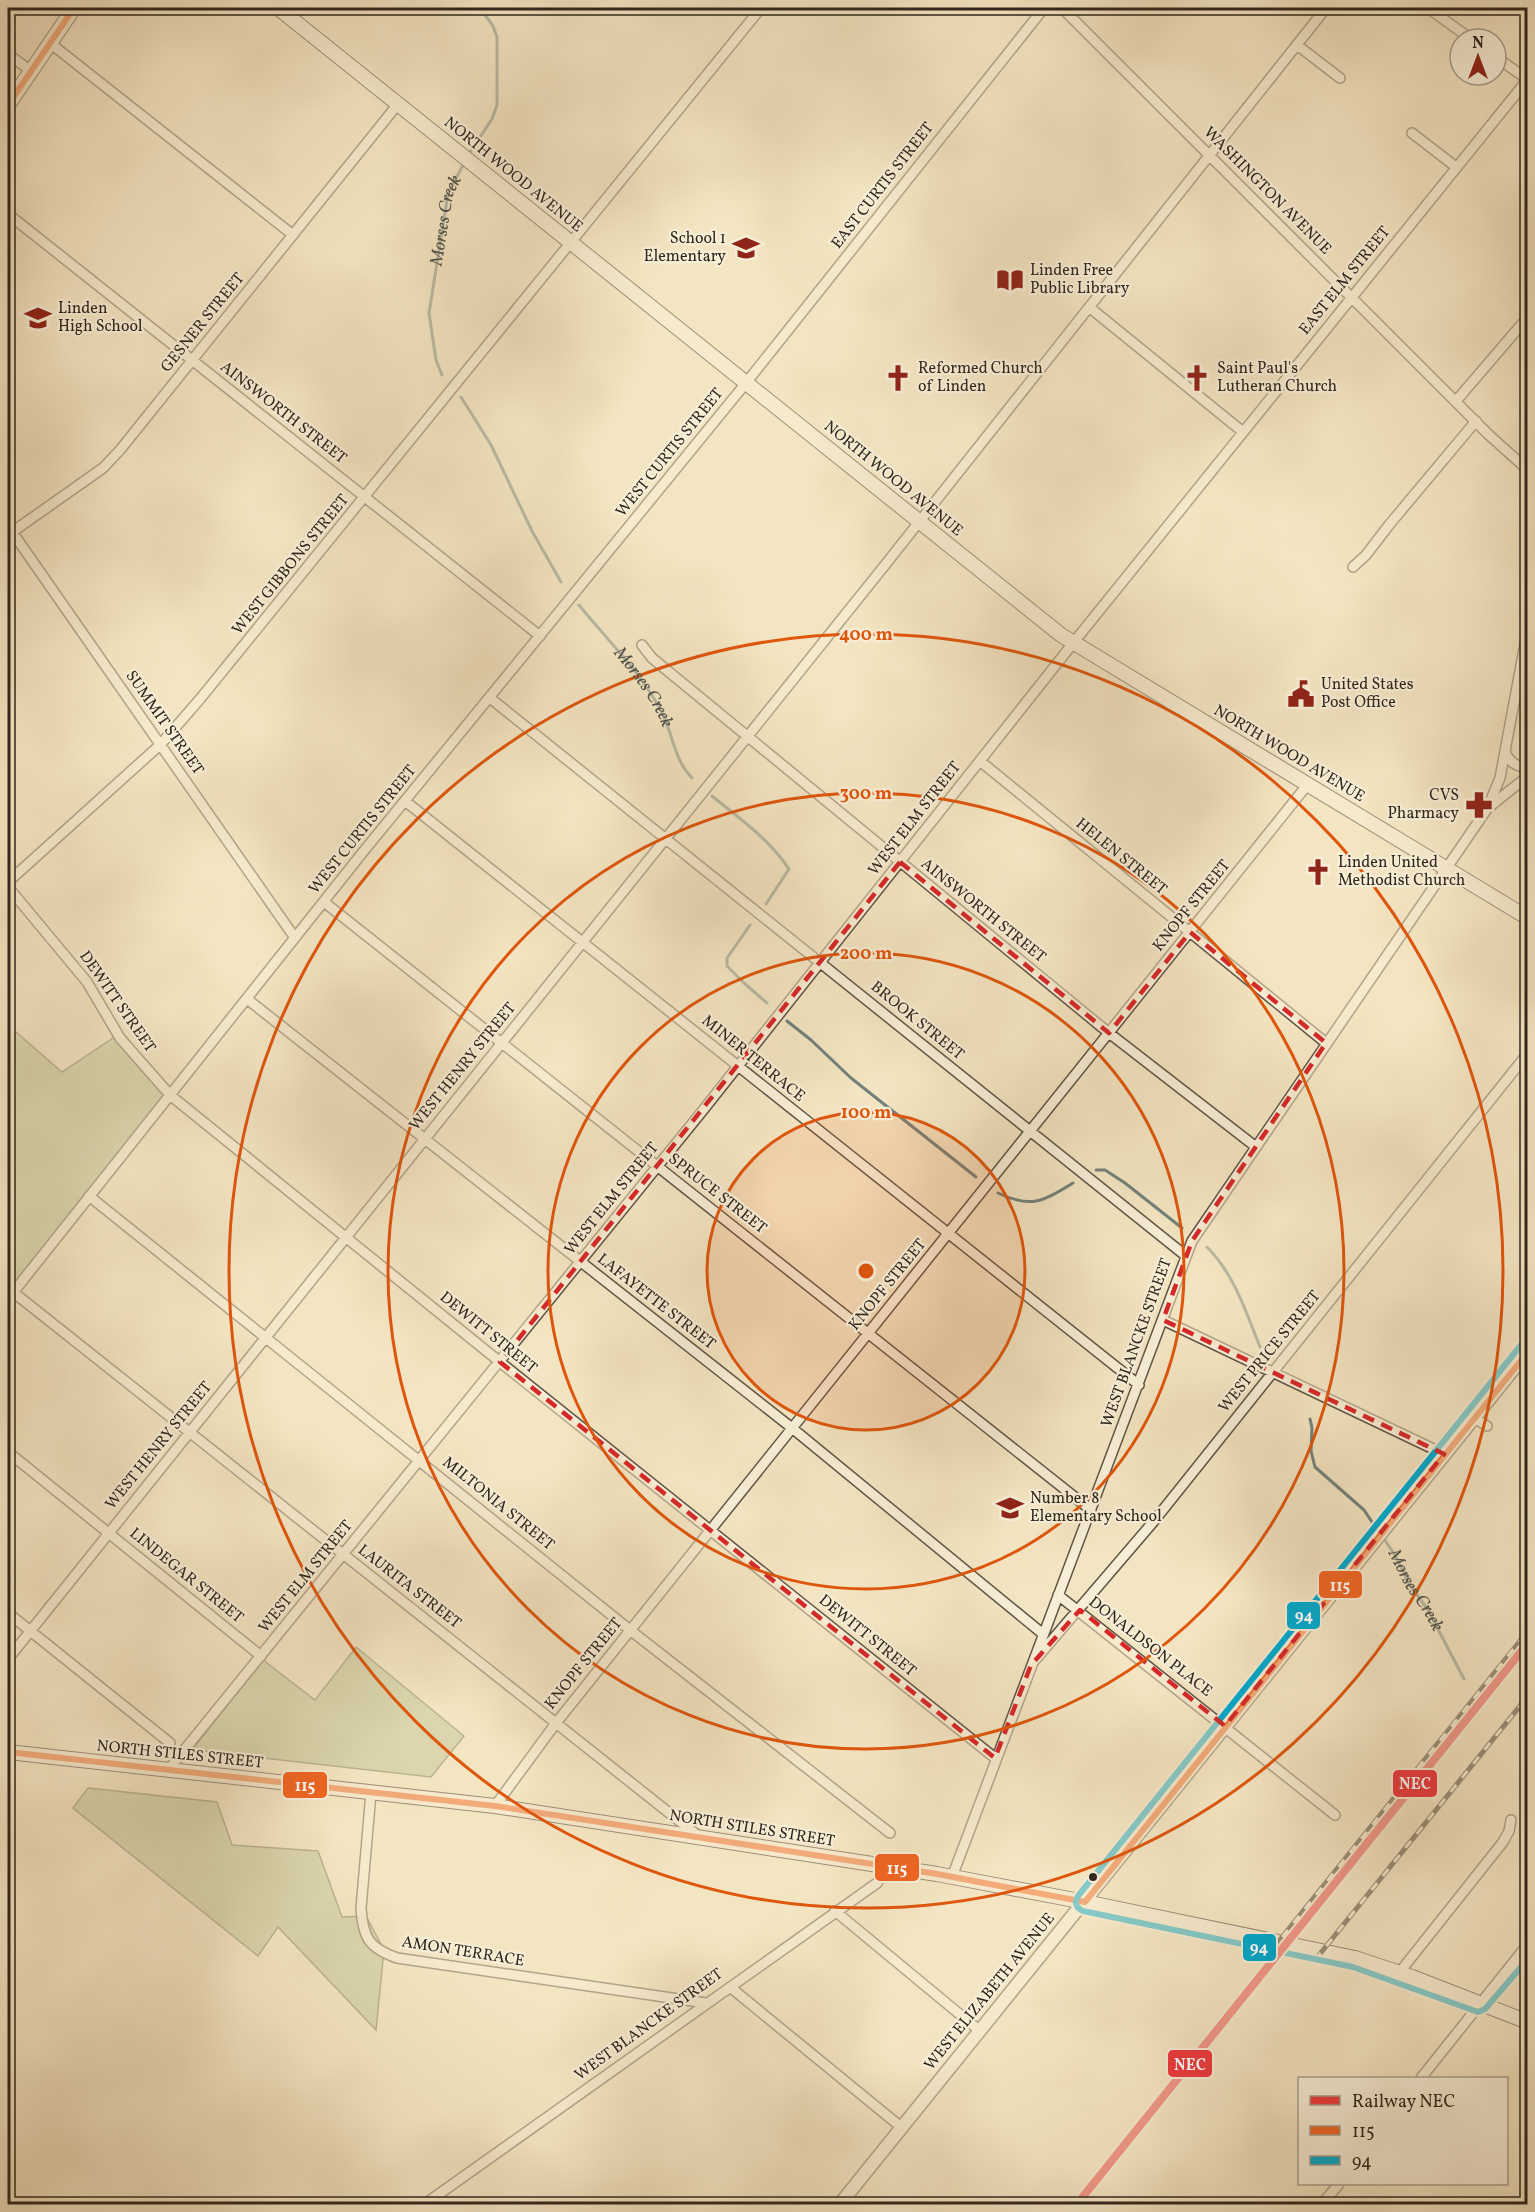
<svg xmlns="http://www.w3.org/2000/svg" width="1535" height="2212" viewBox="0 0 1535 2212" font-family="Vollkorn,serif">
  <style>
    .green { fill: #bcc492; stroke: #767558; stroke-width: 1.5 }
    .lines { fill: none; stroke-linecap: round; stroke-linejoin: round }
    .stream { stroke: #72817b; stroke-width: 3 }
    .minor-casing { stroke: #605646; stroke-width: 12 }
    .tertiary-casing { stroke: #605646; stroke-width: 15 }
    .secondary-casing { stroke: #2f261d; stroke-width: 16 }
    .minor { stroke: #f8eed7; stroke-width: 9 }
    .tertiary { stroke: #f8eed7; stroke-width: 12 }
    .secondary { stroke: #f8eed7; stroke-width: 14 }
    .rail-casing { stroke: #2f261d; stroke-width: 5 }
    .rail { stroke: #f8eed7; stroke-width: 3; stroke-dasharray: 9; stroke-linecap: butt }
    .bus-1-casing { stroke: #f8eed7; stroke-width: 10 }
    .bus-2-casing { stroke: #f8eed7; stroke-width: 10 }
    .bus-1 { stroke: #f26522; stroke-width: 6 }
    .bus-2 { stroke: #00a9ce; stroke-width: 6 }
    .rail-1-casing { stroke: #f8eed7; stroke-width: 12 }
    .rail-1 { stroke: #ee3a41; stroke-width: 8 }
    .marked { fill: none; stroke: #d62828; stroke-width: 4.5; stroke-dasharray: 12 8; stroke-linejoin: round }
    .ring { fill: none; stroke: #df560d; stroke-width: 3 }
    .bus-dot { fill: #2f261d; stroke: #f8eed7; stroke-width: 2 }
    .labels { text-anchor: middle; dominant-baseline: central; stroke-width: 4.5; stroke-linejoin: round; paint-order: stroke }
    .street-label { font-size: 16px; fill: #2f261d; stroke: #f8eed7 }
    .poi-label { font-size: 16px; fill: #2f261d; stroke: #f8eed7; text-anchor: start }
    .water-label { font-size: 18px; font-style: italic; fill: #50534c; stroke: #f8eed7 }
    .centre { fill: #df560d; stroke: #f8eed7; stroke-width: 3 }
    .ring-label { font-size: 18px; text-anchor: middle; font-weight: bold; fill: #df560d; stroke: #f8eed7; stroke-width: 4.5; stroke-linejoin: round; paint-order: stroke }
    .line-badge { stroke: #f8eed7; stroke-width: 2 }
    .badge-label { font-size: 16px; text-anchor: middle; font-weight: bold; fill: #fff }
  </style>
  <rect width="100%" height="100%" fill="#f4e5c2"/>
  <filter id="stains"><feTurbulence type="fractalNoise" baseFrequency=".00333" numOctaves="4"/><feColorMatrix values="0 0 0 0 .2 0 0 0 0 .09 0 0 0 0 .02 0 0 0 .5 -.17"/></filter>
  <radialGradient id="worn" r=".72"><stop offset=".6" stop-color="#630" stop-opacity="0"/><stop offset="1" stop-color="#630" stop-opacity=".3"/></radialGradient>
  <path class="green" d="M 8,1025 L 62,1072 L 122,1032 L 174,1098 L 8,1301 Z
    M 356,1647 L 464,1736 L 431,1777 L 192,1750 L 263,1660 L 315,1700 Z
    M 88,1788 L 217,1802 L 232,1845 L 318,1851 L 342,1917 L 366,1916 L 384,1950 L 376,2030 L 278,1927 L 258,1956 L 73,1808 Z"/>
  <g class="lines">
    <g class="stream">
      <path d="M 468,155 L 492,119 L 497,105 L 497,37 L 493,26 L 480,8"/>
      <path id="s1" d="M 442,375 L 436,360 L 429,313 L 448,194 L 464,163"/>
      <path d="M 461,397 L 491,445 L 532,531 L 561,582"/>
      <path id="s2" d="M 579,605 C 608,641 643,674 663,715 C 673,736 675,761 692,778"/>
      <path d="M 712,796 C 740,819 769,839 789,869 L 766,904"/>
      <path d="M 750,925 L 727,958 L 727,966 L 744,983 L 767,1003"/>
      <path d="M 787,1021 L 811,1040 L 851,1078 L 976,1177"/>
      <path d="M 1096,1170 L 1105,1170 L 1125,1183 L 1182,1228"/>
      <path d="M 998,1193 C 1032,1209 1043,1201 1073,1183"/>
      <path d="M 1207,1247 C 1234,1274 1246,1312 1260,1347"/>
      <path d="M 1310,1419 L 1312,1428 L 1311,1451 L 1315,1467 L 1364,1510 L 1378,1531"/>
      <path id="s3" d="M 1382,1536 L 1395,1555 L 1410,1585 L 1428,1610 L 1464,1679"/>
    </g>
    <defs>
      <path id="minor" d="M 1062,8 L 1489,435 L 1528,470
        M 1428,8 L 1471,39
        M 50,43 L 293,235
        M 1297,45 L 1340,78
        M 8,54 L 31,71
        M 1496,57 L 1527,79
        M 1412,133 L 1456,167
        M 8,214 L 540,636
        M 1089,307 L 1243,432
        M 1456,401 L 1528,317
        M 8,526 L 295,938
        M 8,535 L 103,468 L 120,450 L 398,104
        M 1353,567 L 1366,555 L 1389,525 L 1476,421
        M 642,645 L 652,658 L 1109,1033 L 1256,1147
        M 490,698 L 1186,1256
        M 1505,751 C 1509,762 1515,766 1528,768
        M 980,761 L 1326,1043
        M 405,801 L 1139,1385
        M 1488,808 L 1528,776
        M 8,882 L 161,744 L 200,699 C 388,469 573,238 761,8
        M 8,887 L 87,982 L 120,1038 L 170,1095 L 500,1362 L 995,1758
        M 324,902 L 1091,1510
        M 247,999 L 792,1428 L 1043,1634
        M 89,1196 L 630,1630 L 890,1833
        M 13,1292 L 697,1835
        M 8,1299 L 363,852 L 746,383 L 1044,8
        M 1163,1320 L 1444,1454
        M 1474,1418 L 1487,1426
        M 8,1452 L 261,1656
        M 1058,1595 L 1335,1815
        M 8,1613 L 170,1743
        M 8,1659 L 885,565 L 1326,8
        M 1035,1660 L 1154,1521 L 1528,1053
        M 168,1770 L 704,1109 L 1078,637 L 1528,79
        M 371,1793 L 361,1908 C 363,1938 369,1948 397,1958 L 706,2003
        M 495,1806 L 556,1723 L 1308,784
        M 952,1877 L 1192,1241 L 1487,809 L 1500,778 L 1528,628
        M 835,1911 L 980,2031
        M 1399,1973 L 1503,1842 L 1509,1831 L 1511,1820
        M 730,1987 L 901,2127
        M 1421,2078 L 1528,1944
        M 425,2204 L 877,1883 L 887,1867
        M 1322,2204 L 1339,2184"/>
      <path id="tertiary" d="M 840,2204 L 1528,1351"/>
      <path id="secondary" d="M 278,8 L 1061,635 L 1528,918
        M 8,105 L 74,8
        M 8,1752 L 495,1806 L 937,1874 L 1085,1902 L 1355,1958 L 1412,1977 L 1528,2022"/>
    </defs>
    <use href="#minor" class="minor-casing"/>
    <use href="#tertiary" class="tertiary-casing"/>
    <use href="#secondary" class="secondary-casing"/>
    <use href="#minor" class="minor"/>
    <use href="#tertiary" class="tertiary"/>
    <use href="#secondary" class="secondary"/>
    <defs>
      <path id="rail" d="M 1271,1951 L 1528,1631
        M 1315,1960 L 1528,1696"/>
    </defs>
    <use href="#rail" class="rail-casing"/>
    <use href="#rail" class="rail"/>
    <defs>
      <path id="bus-1" d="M 8,105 L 74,8
        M 8,1752 L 495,1806 L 937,1874 L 1085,1902 L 1528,1352"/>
      <path id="bus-2" d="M 1521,1345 L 1078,1896 C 1074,1903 1076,1908 1083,1911 L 1353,1967 L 1478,2012 L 1485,2009 L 1528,1959"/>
    </defs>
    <use href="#bus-1" class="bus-1-casing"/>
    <use href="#bus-2" class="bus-2-casing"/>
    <use href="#bus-1" class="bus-1"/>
    <use href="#bus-2" class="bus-2"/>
    <defs>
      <path id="rail-1" d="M 1077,2204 L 1528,1643"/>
    </defs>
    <use href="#rail-1" class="rail-1-casing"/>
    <use href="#rail-1" class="rail-1"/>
  </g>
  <path d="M0 0H1535V2212H0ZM 900,862 L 1109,1033 L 1190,932 L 1326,1043 L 1192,1241 L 1163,1320 L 1444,1454 L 1225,1726 L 1080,1610 L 1031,1665 L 995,1758 L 500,1362 Z" fill="#f4e5c2" fill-opacity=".55" fill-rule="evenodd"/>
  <path class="marked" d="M 900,862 L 1109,1033 L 1190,932 L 1326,1043 L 1192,1241 L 1163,1320 L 1444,1454 L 1225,1726 L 1080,1610 L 1031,1665 L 995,1758 L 500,1362 Z"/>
  <circle cx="866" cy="1271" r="159" fill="#df560d" fill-opacity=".12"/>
  <g class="ring">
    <circle cx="866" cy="1271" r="159"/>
    <circle cx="866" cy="1271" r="318"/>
    <circle cx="866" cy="1271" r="478"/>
    <circle cx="866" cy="1271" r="637"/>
  </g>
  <defs>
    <symbol id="school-bare" viewBox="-9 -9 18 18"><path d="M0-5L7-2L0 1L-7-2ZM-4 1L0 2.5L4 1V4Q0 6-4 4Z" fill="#8f2418" stroke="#f8eed7" stroke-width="2.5" paint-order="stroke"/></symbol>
    <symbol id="library-bare" viewBox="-9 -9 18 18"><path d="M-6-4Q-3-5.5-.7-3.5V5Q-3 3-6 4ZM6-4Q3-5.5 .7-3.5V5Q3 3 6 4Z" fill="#8f2418" stroke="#f8eed7" stroke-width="2.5" paint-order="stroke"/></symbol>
    <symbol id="church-bare" viewBox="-9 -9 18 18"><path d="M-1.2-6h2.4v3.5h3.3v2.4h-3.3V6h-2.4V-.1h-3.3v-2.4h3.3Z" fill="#8f2418" stroke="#f8eed7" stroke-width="2.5" paint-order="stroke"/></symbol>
    <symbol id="civic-bare" viewBox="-9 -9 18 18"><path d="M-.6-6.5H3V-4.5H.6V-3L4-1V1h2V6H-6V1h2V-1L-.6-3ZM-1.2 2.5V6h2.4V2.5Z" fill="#8f2418" stroke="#f8eed7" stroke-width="2.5" paint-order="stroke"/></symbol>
    <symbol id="pharmacy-bare" viewBox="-9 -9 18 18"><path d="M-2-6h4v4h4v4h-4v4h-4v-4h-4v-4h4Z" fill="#8f2418" stroke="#f8eed7" stroke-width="2.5" paint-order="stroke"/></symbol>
  </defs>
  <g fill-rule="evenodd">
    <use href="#school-bare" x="727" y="229" width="38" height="38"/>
    <use href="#library-bare" x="991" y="261" width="38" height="38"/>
    <use href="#school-bare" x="19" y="299" width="38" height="38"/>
    <use href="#church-bare" x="879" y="359" width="38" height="38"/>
    <use href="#church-bare" x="1178" y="359" width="38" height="38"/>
    <use href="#civic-bare" x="1282" y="675" width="38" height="38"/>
    <use href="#pharmacy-bare" x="1460" y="786" width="38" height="38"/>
    <use href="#church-bare" x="1299" y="853" width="38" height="38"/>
    <use href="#school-bare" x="991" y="1489" width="38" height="38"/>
  </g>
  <circle class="bus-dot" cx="1093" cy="1877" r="5"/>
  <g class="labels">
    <g class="street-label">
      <text transform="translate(513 175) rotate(39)">NORTH WOOD AVENUE</text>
      <text transform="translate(883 186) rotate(-52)">EAST CURTIS STREET</text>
      <text transform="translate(1267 191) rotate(45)">WASHINGTON AVENUE</text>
      <text transform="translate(1345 281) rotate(-51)">EAST ELM STREET</text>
      <text transform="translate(203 323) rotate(-51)">GESNER STREET</text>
      <text transform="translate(283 413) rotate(38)">AINSWORTH STREET</text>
      <text transform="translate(670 453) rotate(-51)">WEST CURTIS STREET</text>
      <text transform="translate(893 479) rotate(39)">NORTH WOOD AVENUE</text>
      <text transform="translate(291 565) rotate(-51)">WEST GIBBONS STREET</text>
      <text transform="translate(164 723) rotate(55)">SUMMIT STREET</text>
      <text transform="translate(1289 754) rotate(31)">NORTH WOOD AVENUE</text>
      <text transform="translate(915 819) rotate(-52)">WEST ELM STREET</text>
      <text transform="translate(363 830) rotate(-51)">WEST CURTIS STREET</text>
      <text transform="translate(1121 857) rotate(39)">HELEN STREET</text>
      <text transform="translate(1192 906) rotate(-51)">KNOPF STREET</text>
      <text transform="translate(983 911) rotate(39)">AINSWORTH STREET</text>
      <text transform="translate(117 1002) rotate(55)">DEWITT STREET</text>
      <text transform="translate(917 1021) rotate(39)">BROOK STREET</text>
      <text transform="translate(753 1059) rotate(39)">MINER TERRACE</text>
      <text transform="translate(463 1067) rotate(-51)">WEST HENRY STREET</text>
      <text transform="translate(717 1194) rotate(38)">SPRUCE STREET</text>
      <text transform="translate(612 1199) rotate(-51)">WEST ELM STREET</text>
      <text transform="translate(888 1285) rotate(-51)">KNOPF STREET</text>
      <text transform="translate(656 1302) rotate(38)">LAFAYETTE STREET</text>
      <text transform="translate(488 1333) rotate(39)">DEWITT STREET</text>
      <text transform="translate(1137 1343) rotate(-70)">WEST BLANCKE STREET</text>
      <text transform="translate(1270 1352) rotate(-51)">WEST PRICE STREET</text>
      <text transform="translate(159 1446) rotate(-51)">WEST HENRY STREET</text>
      <text transform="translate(498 1504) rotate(39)">MILTONIA STREET</text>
      <text transform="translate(186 1576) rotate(39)">LINDEGAR STREET</text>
      <text transform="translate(306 1577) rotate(-51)">WEST ELM STREET</text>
      <text transform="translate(409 1587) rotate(38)">LAURITA STREET</text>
      <text transform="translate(867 1636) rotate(39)">DEWITT STREET</text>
      <text transform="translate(1150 1647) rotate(38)">DONALDSON PLACE</text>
      <text transform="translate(584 1664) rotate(-51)">KNOPF STREET</text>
      <text transform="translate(180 1755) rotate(6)">NORTH STILES STREET</text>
      <text transform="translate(752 1829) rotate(9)">NORTH STILES STREET</text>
      <text transform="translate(463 1952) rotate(9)">AMON TERRACE</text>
      <text transform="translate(990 1992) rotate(-51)">WEST ELIZABETH AVENUE</text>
      <text transform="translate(649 2025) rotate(-36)">WEST BLANCKE STREET</text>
    </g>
    <g class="poi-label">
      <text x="726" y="239" text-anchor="end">School 1<tspan x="726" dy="18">Elementary</tspan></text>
      <text x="1030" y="271">Linden Free<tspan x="1030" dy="18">Public Library</tspan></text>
      <text x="58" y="309">Linden<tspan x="58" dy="18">High School</tspan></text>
      <text x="918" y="369">Reformed Church<tspan x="918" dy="18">of Linden</tspan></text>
      <text x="1217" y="369">Saint Paul's<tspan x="1217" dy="18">Lutheran Church</tspan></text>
      <text x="1321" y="685">United States<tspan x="1321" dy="18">Post Office</tspan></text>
      <text x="1459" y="796" text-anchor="end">CVS<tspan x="1459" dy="18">Pharmacy</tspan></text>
      <text x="1338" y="863">Linden United<tspan x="1338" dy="18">Methodist Church</tspan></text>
      <text x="1030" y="1499">Number 8<tspan x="1030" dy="18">Elementary School</tspan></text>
    </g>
    <g class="water-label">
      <text stroke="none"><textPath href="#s1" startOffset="158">Morses Creek</textPath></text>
      <text stroke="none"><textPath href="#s2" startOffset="105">Morses Creek</textPath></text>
      <text stroke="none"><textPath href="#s3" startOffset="64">Morses Creek</textPath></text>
    </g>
  </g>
  <circle cx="866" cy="1271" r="9" class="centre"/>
  <g class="ring-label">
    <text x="866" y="640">400 m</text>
    <text x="866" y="799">300 m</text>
    <text x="866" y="959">200 m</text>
    <text x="866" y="1118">100 m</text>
  </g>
  <g class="line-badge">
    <rect x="1318" y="1570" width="45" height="29" rx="6" fill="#f26522"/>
    <rect x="1286" y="1601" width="35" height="29" rx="6" fill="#00a9ce"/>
    <rect x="1392" y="1769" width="46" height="29" rx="6" fill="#ee3a41"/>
    <rect x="282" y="1771" width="46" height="28" rx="6" fill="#f26522"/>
    <rect x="874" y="1853" width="46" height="29" rx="6" fill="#f26522"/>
    <rect x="1242" y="1933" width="35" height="29" rx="6" fill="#00a9ce"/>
    <rect x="1167" y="2049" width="46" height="29" rx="6" fill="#ee3a41"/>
  </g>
  <g class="badge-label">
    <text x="1340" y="1591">115</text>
    <text x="1304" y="1621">94</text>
    <text x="1415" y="1789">NEC</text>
    <text x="305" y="1791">115</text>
    <text x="897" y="1874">115</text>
    <text x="1259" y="1953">94</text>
    <text x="1190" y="2070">NEC</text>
  </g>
  <rect width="1535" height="2212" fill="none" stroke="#f4e5c2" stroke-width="30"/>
  <rect x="9" y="9" width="1517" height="2194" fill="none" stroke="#2f261d" stroke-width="3"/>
  <rect x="15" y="15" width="1505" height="2182" fill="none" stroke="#2f261d" stroke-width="1.5"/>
  <rect x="1298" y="2077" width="210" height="108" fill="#f8eed7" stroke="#a89e8d" stroke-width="1.5"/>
  <rect x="1310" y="2096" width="30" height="9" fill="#ee3a41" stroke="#a89e8d" stroke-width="1.5"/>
  <text x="1352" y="2107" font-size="18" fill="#2f261d">Railway NEC</text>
  <rect x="1310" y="2126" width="30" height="9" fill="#f26522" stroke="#a89e8d" stroke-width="1.5"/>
  <text x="1352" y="2137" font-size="18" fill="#2f261d">115</text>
  <rect x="1310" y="2156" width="30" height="9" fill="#00a9ce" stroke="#a89e8d" stroke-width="1.5"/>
  <text x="1352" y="2167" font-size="18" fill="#2f261d">94</text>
  <g transform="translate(1478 57)"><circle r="28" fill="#f8eed7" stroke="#a89e8d" stroke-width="1.5"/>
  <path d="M0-4.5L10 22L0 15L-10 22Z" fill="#8f2418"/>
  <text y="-9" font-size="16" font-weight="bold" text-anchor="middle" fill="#2f261d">N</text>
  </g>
  <rect width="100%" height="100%" filter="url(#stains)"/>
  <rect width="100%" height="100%" fill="url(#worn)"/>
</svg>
